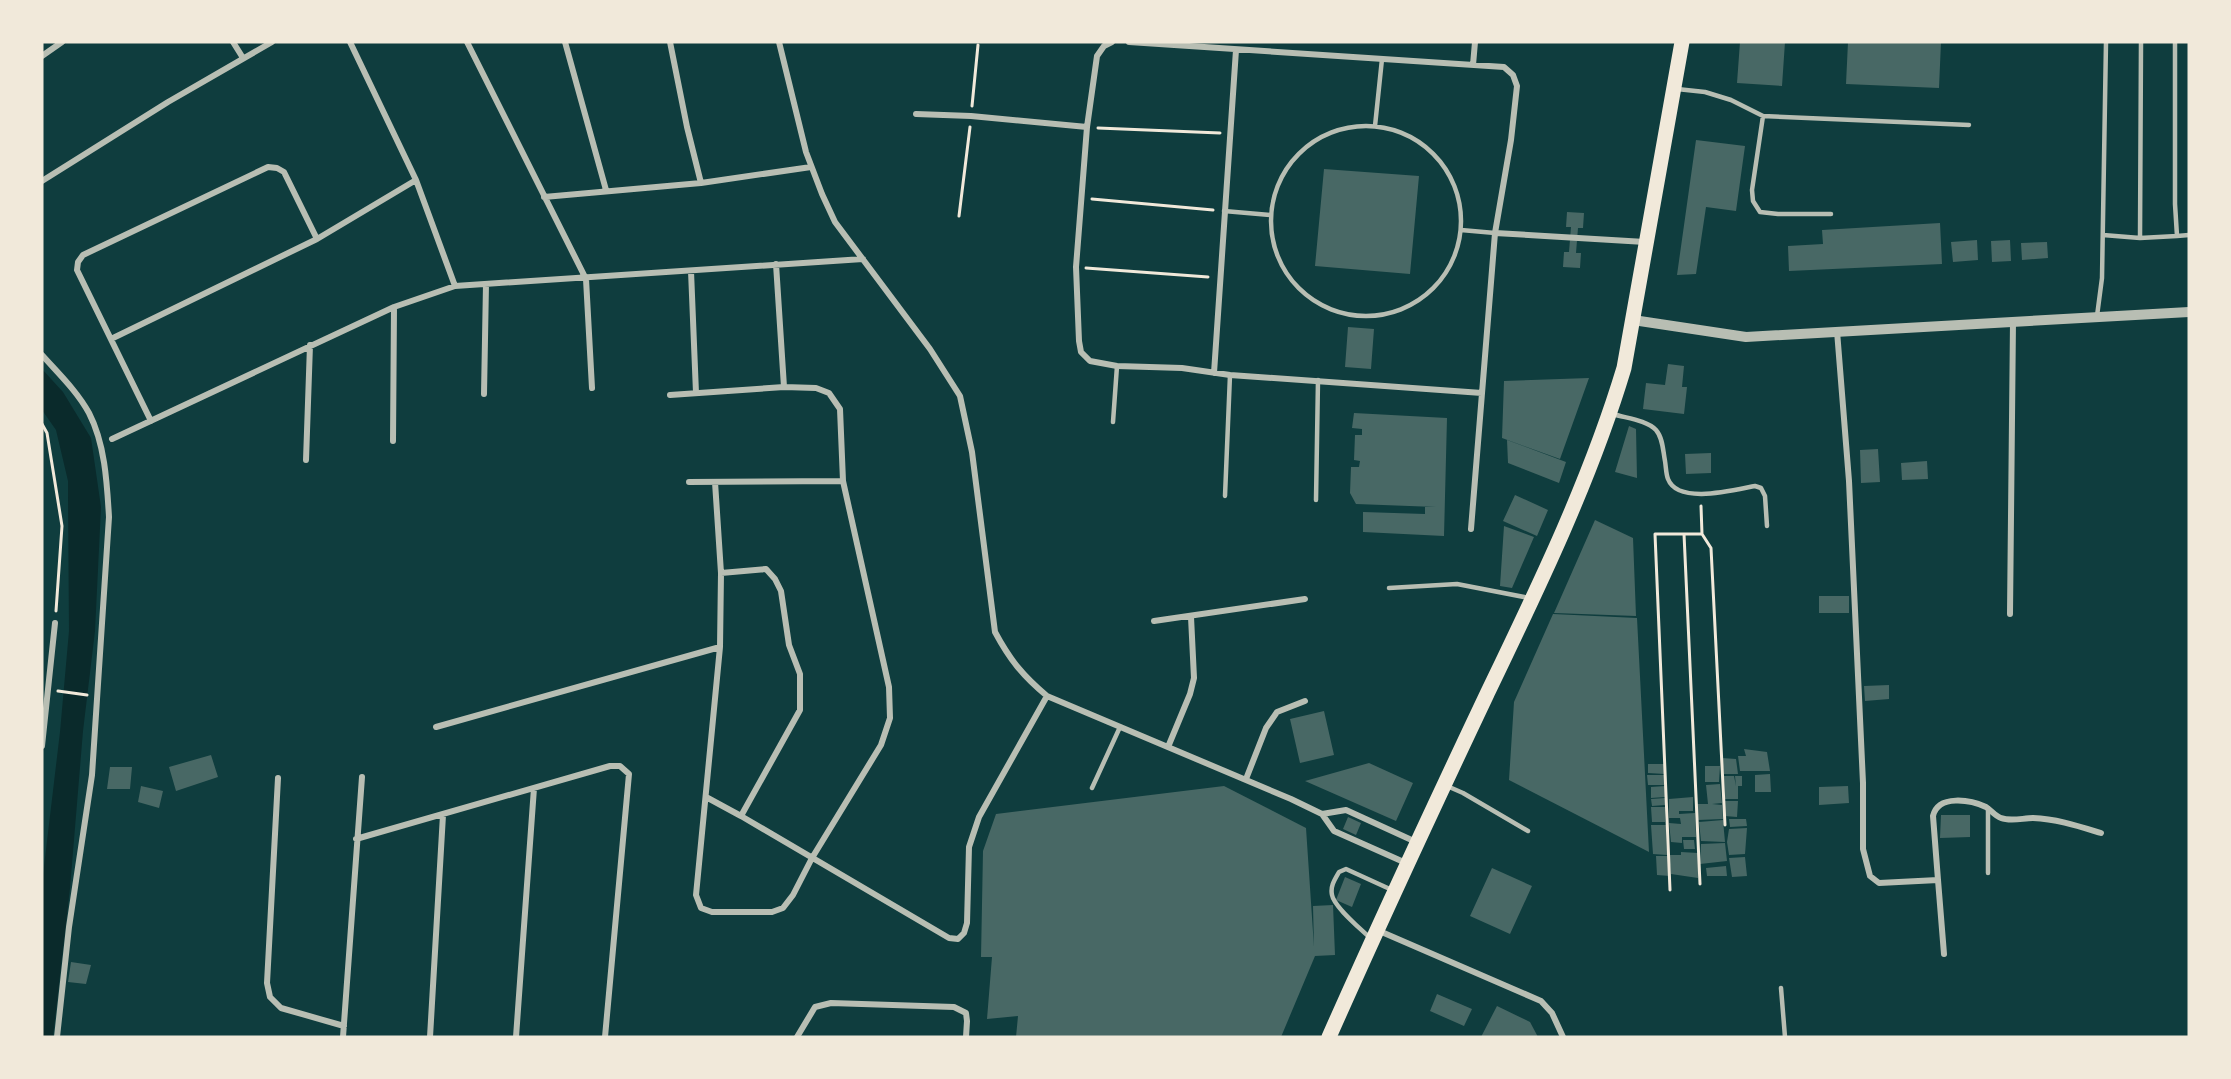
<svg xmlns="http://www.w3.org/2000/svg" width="2231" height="1079" viewBox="0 0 2231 1079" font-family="'Noto Serif',serif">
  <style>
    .water { fill: #0a2a2b }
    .building { fill: #486865 }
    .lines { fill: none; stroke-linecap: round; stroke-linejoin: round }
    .path { stroke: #f1e9da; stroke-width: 3 }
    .service { stroke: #b8beb3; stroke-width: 4.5 }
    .minor { stroke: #b8beb3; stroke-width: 6 }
    .tertiary { stroke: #b8beb3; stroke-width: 10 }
    .primary { stroke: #f1e9da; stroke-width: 15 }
  </style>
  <rect width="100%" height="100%" fill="#0f3d3e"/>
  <path class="water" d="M 42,369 L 63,392 L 91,438 L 101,507 L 95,631 L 83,731 L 70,888 L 53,1037 L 42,1037 L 42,883 L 60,732 L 69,631 L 68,496 L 68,481 L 56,430 L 42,410 Z"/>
  <path class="building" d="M 1740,42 L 1785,42 L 1782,86 L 1737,83 Z
    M 1848,42 L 1941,42 L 1939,88 L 1846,84 Z
    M 1696,140 L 1745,146 L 1736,211 L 1706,207 L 1696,274 L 1677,275 Z
    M 1324,169 L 1419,176 L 1410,274 L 1315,266 Z
    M 1567,212 L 1584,213 L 1583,228 L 1578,228 L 1576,253 L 1581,253 L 1580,268 L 1563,267 L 1564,252 L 1569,252 L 1571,227 L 1566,227 Z
    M 1940,223 L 1942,264 L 1789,271 L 1788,246 L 1823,244 L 1822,230 Z
    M 1977,240 L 1978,260 L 1953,262 L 1951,242 Z
    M 2010,240 L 2011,261 L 1992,262 L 1991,241 Z
    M 2047,242 L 2048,258 L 2022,260 L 2021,243 Z
    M 1348,327 L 1374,329 L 1371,369 L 1345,367 Z
    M 1668,364 L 1684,366 L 1682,387 L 1687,387 L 1684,414 L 1643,409 L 1646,383 L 1665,385 Z
    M 1589,378 L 1560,459 L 1502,438 L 1504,381 Z
    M 1354,413 L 1447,418 L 1444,536 L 1363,532 L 1363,512 L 1425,514 L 1425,507 L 1436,507 L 1356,504 L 1350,493 L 1351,467 L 1359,467 L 1360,461 L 1354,460 L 1355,435 L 1362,435 L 1362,429 L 1352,428 Z
    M 1629,426 L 1636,429 L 1637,478 L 1615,472 Z
    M 1507,440 L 1566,462 L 1559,483 L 1508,463 Z
    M 1878,449 L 1880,482 L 1861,483 L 1860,450 Z
    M 1711,453 L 1711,473 L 1686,474 L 1685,454 Z
    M 1927,461 L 1928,479 L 1902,480 L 1901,463 Z
    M 1515,495 L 1548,510 L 1537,536 L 1503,521 Z
    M 1595,520 L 1633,538 L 1636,616 L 1554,613 Z
    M 1504,526 L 1534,537 L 1512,588 L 1500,586 Z
    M 1819,596 L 1849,596 L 1849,613 L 1819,613 Z
    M 1553,614 L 1637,618 L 1649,852 L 1509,780 L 1514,702 Z
    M 1889,685 L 1889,699 L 1865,701 L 1864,686 Z
    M 1324,711 L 1334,755 L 1300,763 L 1290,719 Z
    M 1744,749 L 1767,752 L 1770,771 L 1740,771 L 1738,756 L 1746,756 Z
    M 211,755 L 218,777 L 176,791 L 169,767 Z
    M 1722,758 L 1736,759 L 1738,774 L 1724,774 Z
    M 1369,763 L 1413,783 L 1396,821 L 1305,781 Z
    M 1648,764 L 1665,764 L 1665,774 L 1648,773 Z
    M 1705,766 L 1720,766 L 1719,782 L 1705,782 Z
    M 110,767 L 132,767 L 130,789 L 107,789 Z
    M 1770,774 L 1771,792 L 1755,792 L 1755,775 Z
    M 1647,775 L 1664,775 L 1664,785 L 1648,785 Z
    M 1724,776 L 1734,776 L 1736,786 L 1735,776 L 1742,776 L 1742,786 L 1738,786 L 1738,799 L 1725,799 Z
    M 1720,784 L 1722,803 L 1712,804 L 1722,805 L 1723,819 L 1698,820 L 1697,804 L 1708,804 L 1706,785 Z
    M 141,786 L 163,791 L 159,808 L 138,802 Z
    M 1224,786 L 1306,828 L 1314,947 L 1313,906 L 1333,905 L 1335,955 L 1315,956 L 1281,1037 L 1016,1037 L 1018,1016 L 987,1019 L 992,957 L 981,957 L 983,851 L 996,814 Z
    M 1665,786 L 1665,797 L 1651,798 L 1651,787 Z
    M 1848,786 L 1849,803 L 1819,805 L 1819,787 Z
    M 1693,797 L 1693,811 L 1679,811 L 1679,814 L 1695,813 L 1696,837 L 1682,837 L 1682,843 L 1671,842 L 1669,823 L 1681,824 L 1680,818 L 1669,818 L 1669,799 Z
    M 1665,798 L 1665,805 L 1652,806 L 1651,799 Z
    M 1725,801 L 1738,801 L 1737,817 L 1725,816 Z
    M 1651,807 L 1665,807 L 1665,822 L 1652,822 Z
    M 1941,815 L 1970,815 L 1970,837 L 1940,838 Z
    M 1348,817 L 1361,823 L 1356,835 L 1343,829 Z
    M 1729,819 L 1746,819 L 1747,826 L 1730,827 Z
    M 1723,820 L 1725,842 L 1701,841 L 1699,822 Z
    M 1651,825 L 1666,825 L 1667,855 L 1653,854 Z
    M 1747,828 L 1745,854 L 1729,855 L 1727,842 L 1729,829 Z
    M 1683,840 L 1694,840 L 1695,849 L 1684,849 Z
    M 1725,843 L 1727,861 L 1700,864 L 1701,844 Z
    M 1681,852 L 1698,853 L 1698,878 L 1671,874 L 1669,855 L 1681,855 Z
    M 1656,856 L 1669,856 L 1670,876 L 1657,875 Z
    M 1745,857 L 1747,876 L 1732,877 L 1729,858 Z
    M 1726,866 L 1727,876 L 1707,876 L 1706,868 Z
    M 1492,868 L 1532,886 L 1510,934 L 1470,916 Z
    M 1345,877 L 1361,884 L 1352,907 L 1336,900 Z
    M 71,962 L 91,965 L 86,984 L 68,982 Z
    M 1437,994 L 1472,1009 L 1464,1026 L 1430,1011 Z
    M 1497,1006 L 1530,1022 L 1538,1037 L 1481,1037 Z"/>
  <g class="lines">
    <path class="path" d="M 972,106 L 978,45
      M 1098,128 L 1220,133
      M 1092,199 L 1213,210
      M 959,216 L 970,127
      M 1086,268 L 1208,277
      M 42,424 L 47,433 L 62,526 L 56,611
      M 1701,506 L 1702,534 L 1711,548 L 1725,825
      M 1684,534 L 1700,884
      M 58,691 L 87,695
      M 1670,890 L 1655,534 L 1702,534"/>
    <path class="service" d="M 1677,89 L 1705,92 L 1731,100 L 1763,116 L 1969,125
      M 1763,116 L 1752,190 L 1753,201 L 1760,212 L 1778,214 L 1831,214
      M1271 221a95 95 0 1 1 190 0a95 95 0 1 1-190 0Z
      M 1375,126 L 1382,59
      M 1224,211 L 1270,215
      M 1461,230 L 1495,233
      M 2103,235 L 2140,238 L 2177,236 L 2175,204 L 2175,42
      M 2177,236 L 2189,235
      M 2140,238 L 2141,42
      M 2097,316 L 2102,278 L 2106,42
      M 1613,414 C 1625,418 1647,420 1656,430 C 1663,438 1663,451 1665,461 C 1666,467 1666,474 1668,479 C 1678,505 1734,490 1755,486 L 1761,488 L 1765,496 L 1767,526
      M 1113,422 L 1117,366
      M 1225,496 L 1230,375
      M 1316,500 L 1318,380
      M 1389,588 L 1457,584 L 1529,598
      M 1447,786 L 1463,793 L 1528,831
      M 1092,788 L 1120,727
      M 1988,808 L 1988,873
      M 1370,938 C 1361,929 1334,907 1332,895 C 1330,886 1335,879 1339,872 L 1346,869 L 1392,890
      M 1781,988 L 1785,1037"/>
    <path class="minor" d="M 233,42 L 243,58
      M 350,42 L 416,180 L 455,286
      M 467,42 L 586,279 L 592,388
      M 565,42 L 606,190
      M 670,42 L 687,127 L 701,183
      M 779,42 L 806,152 L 822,194 L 835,222 L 930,349 L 960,396 L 972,452 L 995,632 C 1010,660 1023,676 1047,696 L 1291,799 L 1322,814 L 1334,831 L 1406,863
      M 1112,42 L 1104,46 L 1097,56 L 1087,127 L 1076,267 L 1079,341 L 1081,352 L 1090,361 L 1117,366 L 1182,368 L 1230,375 L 1482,393
      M 1129,42 L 1504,67 L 1513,75 L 1517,86 L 1511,140 L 1495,233 L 1471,529
      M 42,56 L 62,42
      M 1473,65 L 1475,42
      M 916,114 L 971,116 L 1087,127
      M 42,181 L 168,102 L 272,42
      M 544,197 L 701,183 L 811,167
      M 1495,233 L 1645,242
      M 776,264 L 784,387
      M 691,271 L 696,393
      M 1837,331 L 1849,481 L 1863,783 L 1863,849 L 1870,876 L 1879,883 L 1938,880 L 1944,954
      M 111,339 L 317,239 L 416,180
      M 42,355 C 58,373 77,391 89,413 C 105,444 107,483 109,517 L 92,775 L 69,927 L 57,1037
      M 1214,373 L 1236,50
      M 484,394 L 486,284
      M 670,395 L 784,387 L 816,388 L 829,393 L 840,409 L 843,481 L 889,687 L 890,718 L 881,745 L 812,858 L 793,895 L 783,908 L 772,912 L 712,912 L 701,908 L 696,895 L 720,647 L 721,573 L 715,482
      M 151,421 L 77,270 L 78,262 L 83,255 L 268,167 L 277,168 L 284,172 L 317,239
      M 112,439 L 394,307 L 455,286 L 863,259
      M 393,441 L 394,307
      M 306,460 L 310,345
      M 689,482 L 843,481
      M 721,573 L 766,569 L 775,579 L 781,591 L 789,645 L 800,674 L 800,710 L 741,816
      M 2010,614 L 2013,321
      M 1154,621 L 1305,599
      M 436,727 L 720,647
      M 42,746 L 55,623
      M 1168,747 L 1190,694 L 1194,678 L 1191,617
      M 278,778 L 267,983 L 270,997 L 281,1008 L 344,1026
      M 1246,779 L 1266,728 L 1277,712 L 1305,701
      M 706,797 L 741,816 L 949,938 L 958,939 L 964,933 L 967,923 L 969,847 L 979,817 L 1047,696
      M 1322,814 L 1346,810 L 1416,842
      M 356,839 L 610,766 L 620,766 L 629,774 L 605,1037
      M 1938,880 L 1933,816 C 1938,794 1971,800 1986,807 C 1991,810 1995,816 2001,818 C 2011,822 2023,818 2033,818 C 2057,819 2078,826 2101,833
      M 1377,930 L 1541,1001 L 1552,1013 L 1563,1037
      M 343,1037 L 362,777
      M 430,1037 L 443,815
      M 516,1037 L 534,788
      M 797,1037 L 815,1007 L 831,1003 L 954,1007 L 966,1013 L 967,1021 L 966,1037"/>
    <path class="tertiary" d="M 1633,320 L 1746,337 L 2189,312"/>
    <path class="primary" d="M 1329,1037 C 1380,922 1433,808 1487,694 C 1538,588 1590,481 1624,368 L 1682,42"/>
  </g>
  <rect width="2231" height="1079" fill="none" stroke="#f1e9da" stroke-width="87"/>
</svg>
